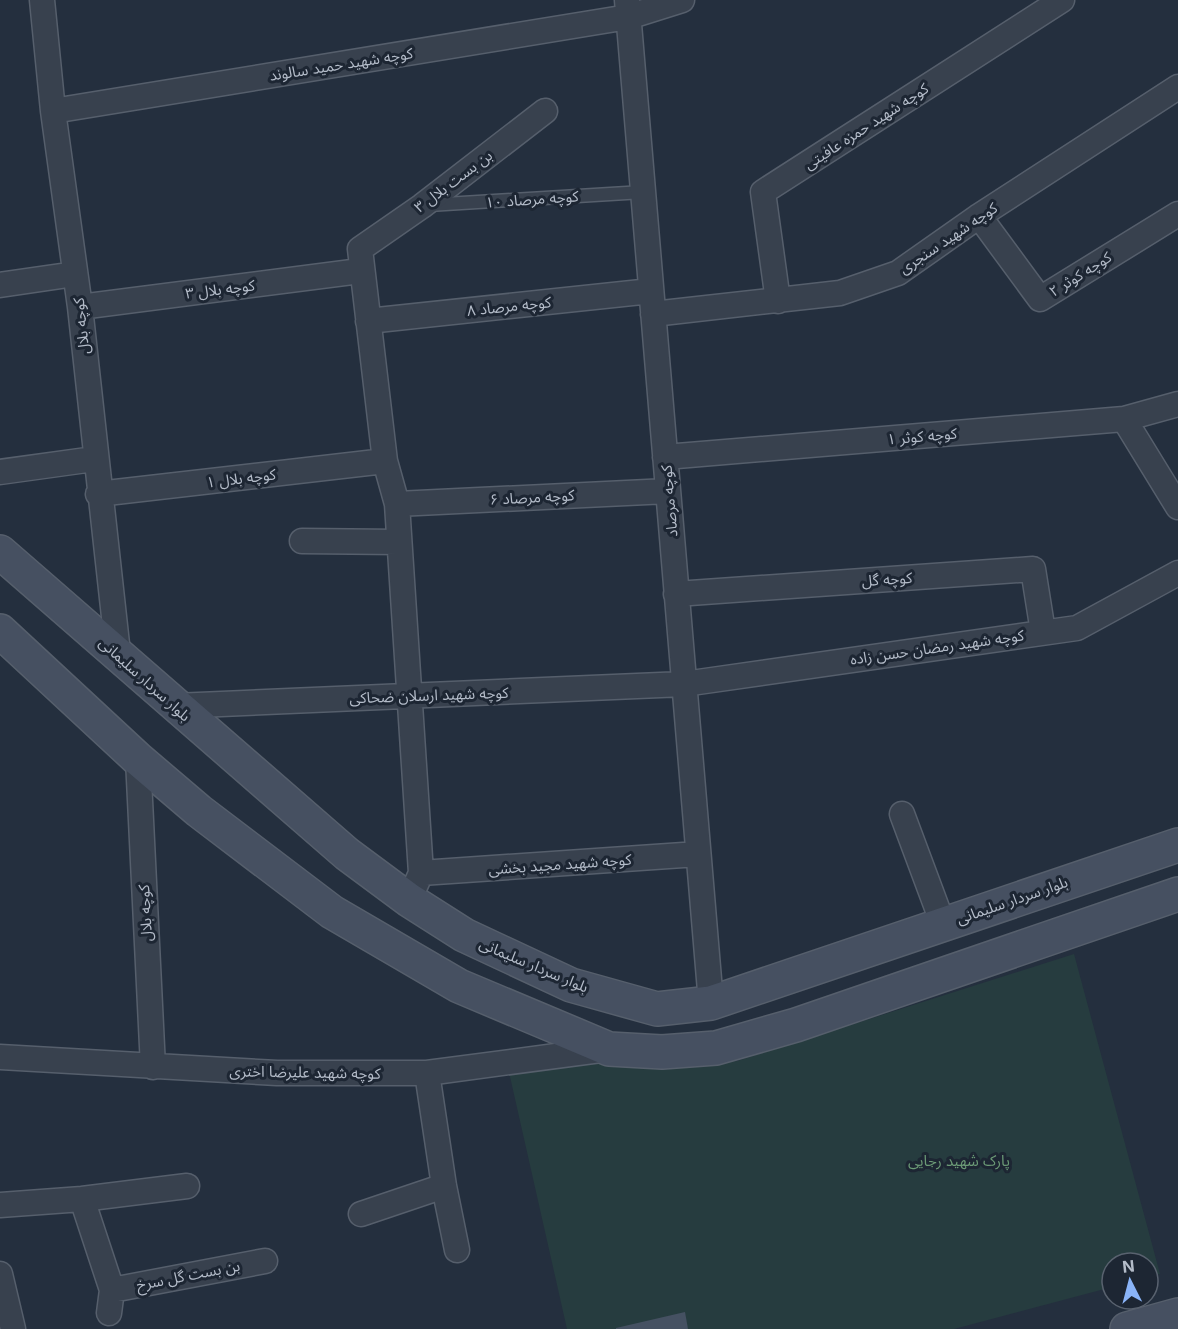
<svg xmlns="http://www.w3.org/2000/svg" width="1178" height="1329" viewBox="0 0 1178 1329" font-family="Inter,'Noto Sans Arabic',sans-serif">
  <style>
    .green { fill: #263c3f }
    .building { fill: #455162 }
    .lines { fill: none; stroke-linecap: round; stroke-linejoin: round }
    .service-casing { stroke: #565f6c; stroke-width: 15 }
    .minor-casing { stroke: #565f6c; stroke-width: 27 }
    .secondary-casing { stroke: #565f6c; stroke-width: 36 }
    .service { stroke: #38414e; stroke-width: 12 }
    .minor { stroke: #38414e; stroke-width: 24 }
    .secondary { stroke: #465061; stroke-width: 33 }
    .labels { text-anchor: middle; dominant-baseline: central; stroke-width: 6; stroke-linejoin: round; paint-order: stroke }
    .street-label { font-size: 15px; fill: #b4bcc9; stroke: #1d2633 }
    .park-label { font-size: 15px; fill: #6b9a76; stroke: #1d2633 }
  </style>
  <rect width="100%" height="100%" fill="#242f3e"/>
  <path class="green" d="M 1074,954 L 1160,1274 L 1148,1277 L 1148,1263 L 1112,1263 L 1112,1287 L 954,1329 L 567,1329 L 504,1050 L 622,1067 L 737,1061 Z"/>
  <path class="building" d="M 685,1312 L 688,1329 L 616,1329 L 616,1328 Z"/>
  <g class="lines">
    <defs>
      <path id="service" d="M 429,205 L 643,192"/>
      <path id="minor" d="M 42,0 L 53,111 L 80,307 L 118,653
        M 627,0 L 711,1003
        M 53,111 L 628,17 L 682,0
        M 979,216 L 1040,299 L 1178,214
        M 0,285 L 75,274
        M 778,301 L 763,192 L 1062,0
        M 80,307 L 360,271
        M 653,314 L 840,293 L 898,273 L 979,216 L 1178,87
        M 368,321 L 651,291
        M 1124,419 L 1178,507
        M 665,457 L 1124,419 L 1178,404
        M 0,472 L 94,459
        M 98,494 L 385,461
        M 397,504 L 668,491
        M 302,541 L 399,542
        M 676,594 L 1033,569 L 1043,632
        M 175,706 L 684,684 L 1077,628 L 1178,573
        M 138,759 L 153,1067
        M 902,814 L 943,924
        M 421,873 L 698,854
        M 409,900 L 421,873 L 397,504 L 385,461 L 360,249 L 422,206 L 545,111
        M 0,1057 L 277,1073 L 427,1073 L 608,1049
        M 427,1073 L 444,1186 L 457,1250
        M 82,1199 L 112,1290 L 109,1313
        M 0,1205 L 82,1199 L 187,1186
        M 361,1214 L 444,1186
        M 0,1274 L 13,1329
        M 112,1290 L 265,1261"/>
      <path id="secondary" d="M 0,552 L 347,854 L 409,900 L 464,935 L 571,985 L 657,1009 L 711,1003 L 1178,845
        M 0,631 L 138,759 L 199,811 L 332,912 L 459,986 L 609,1049 L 662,1052 L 716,1048 L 796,1025 L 1178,894
        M 1127,1329 L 1178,1315"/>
    </defs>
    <use href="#service" class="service-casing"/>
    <use href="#minor" class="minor-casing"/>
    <use href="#secondary" class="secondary-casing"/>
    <use href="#service" class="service"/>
    <use href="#minor" class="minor"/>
    <use href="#secondary" class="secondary"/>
  </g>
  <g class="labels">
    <g class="street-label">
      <text transform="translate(341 64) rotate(-9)">کوچه شهید حمید سالوند</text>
      <text transform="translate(866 126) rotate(-33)">کوچه شهید حمزه عافیتی</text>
      <text transform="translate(453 181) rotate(-37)">بن بست بلال ۳</text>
      <text transform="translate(532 199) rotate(-4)">کوچه مرصاد ۱۰</text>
      <text transform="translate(948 238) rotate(-34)">کوچه شهید سنجری</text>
      <text transform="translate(1080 274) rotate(-32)">کوچه کوثر ۲</text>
      <text transform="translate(220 289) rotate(-7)">کوچه بلال ۳</text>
      <text transform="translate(509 306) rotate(-6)">کوچه مرصاد ۸</text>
      <text transform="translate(81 326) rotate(-96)">کوچه بلال</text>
      <text transform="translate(922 436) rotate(-5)">کوچه کوثر ۱</text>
      <text transform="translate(241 478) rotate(-7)">کوچه بلال ۱</text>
      <text transform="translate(532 497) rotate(-3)">کوچه مرصاد ۶</text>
      <text transform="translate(669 501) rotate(-95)">کوچه مرصاد</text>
      <text transform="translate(887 579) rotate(-4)">کوچه گل</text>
      <text transform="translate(937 647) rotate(-8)">کوچه شهید رمضان حسن زاده</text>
      <text transform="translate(145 679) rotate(42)">بلوار سردار سلیمانی</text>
      <text transform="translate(429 695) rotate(-2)">کوچه شهید ارسلان ضحاکی</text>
      <text transform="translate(560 864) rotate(-4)">کوچه شهید مجید بخشی</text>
      <text transform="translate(1012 900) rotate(-19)">بلوار سردار سلیمانی</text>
      <text transform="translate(145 913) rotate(-93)">کوچه بلال</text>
      <text transform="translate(534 965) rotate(23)">بلوار سردار سلیمانی</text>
      <text transform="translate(305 1072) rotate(1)">کوچه شهید علیرضا اختری</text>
      <text transform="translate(188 1275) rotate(-11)">بن بست گل سرخ</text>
    </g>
    <g class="park-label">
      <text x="959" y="1160">پارک شهید رجایی</text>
    </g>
  </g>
  <g transform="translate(1130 1281) rotate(354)"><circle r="28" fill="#1d2633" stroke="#59626f" stroke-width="1.5"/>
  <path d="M0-4.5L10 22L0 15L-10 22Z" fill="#8ab4f8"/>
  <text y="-9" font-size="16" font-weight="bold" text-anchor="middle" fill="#b4bcc9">N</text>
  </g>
</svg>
